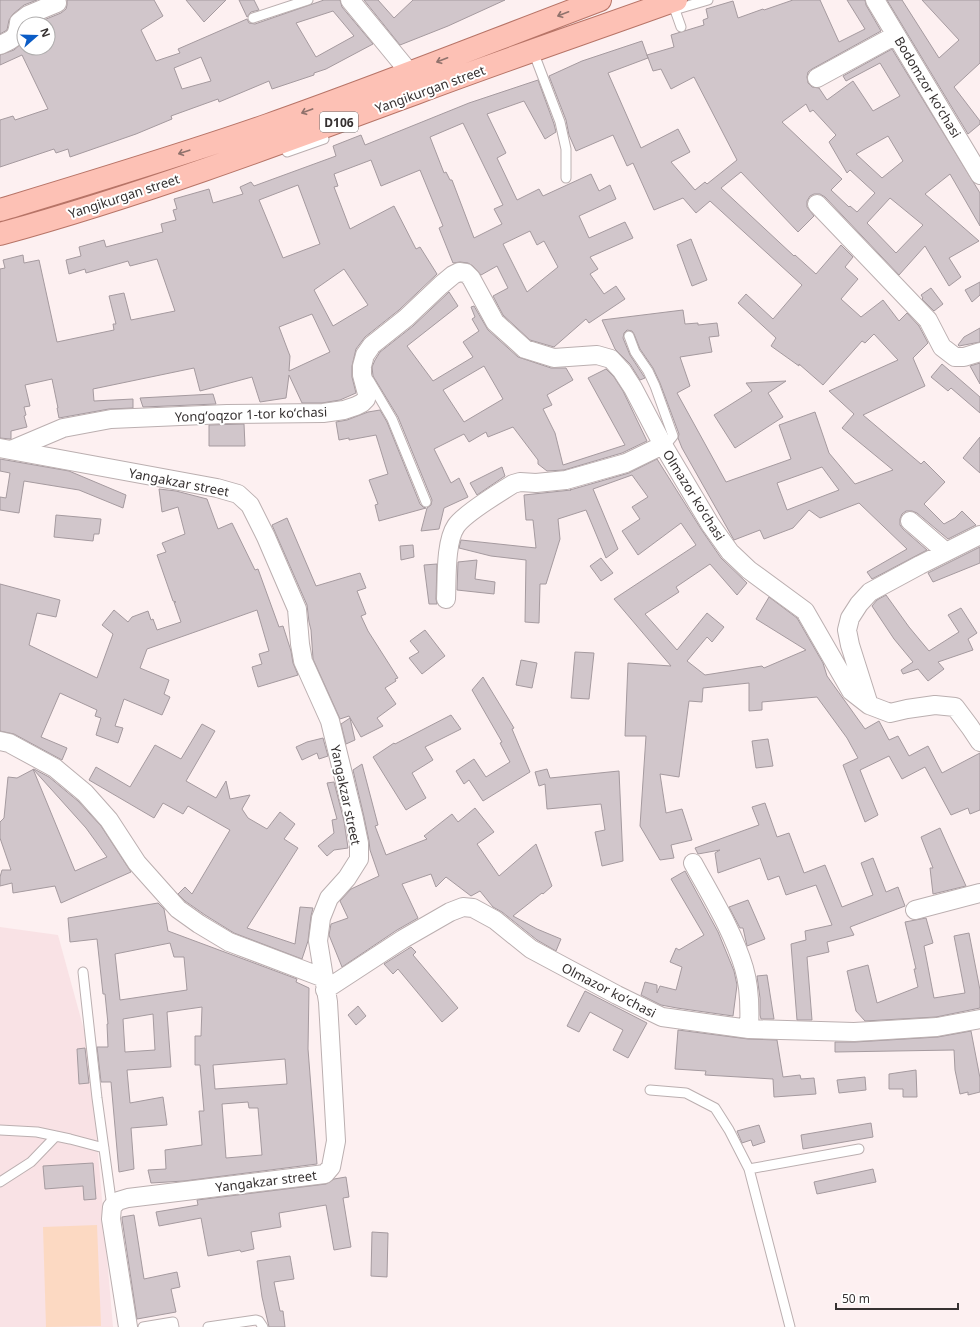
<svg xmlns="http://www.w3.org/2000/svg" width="980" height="1327" viewBox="0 0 980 1327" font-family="'Noto Sans',sans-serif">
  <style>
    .built { fill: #f9e2e5 }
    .green { fill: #fcd9c2 }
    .building { fill: #d1c6cb; stroke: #a59a9f; fill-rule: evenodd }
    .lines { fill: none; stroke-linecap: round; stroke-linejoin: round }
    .lane-casing { stroke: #bbafb0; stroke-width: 11 }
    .street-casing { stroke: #bbafb0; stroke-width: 20 }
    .primary-casing { stroke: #b77467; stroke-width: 24 }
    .lane { stroke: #fff; stroke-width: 9 }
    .street { stroke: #fff; stroke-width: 18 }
    .primary { stroke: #fdc1b5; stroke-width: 22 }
    .oneway { stroke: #90726c }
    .labels { text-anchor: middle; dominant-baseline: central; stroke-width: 4; stroke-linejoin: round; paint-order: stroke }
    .shield { fill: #fff; stroke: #726f6f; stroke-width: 1 }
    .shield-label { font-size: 12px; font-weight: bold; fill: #363131 }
    .street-label { font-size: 13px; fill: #363131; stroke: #fff }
  </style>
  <rect width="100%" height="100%" fill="#fdf0f1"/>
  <path class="built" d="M 0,927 L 58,935 L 89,1048 L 113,1327 L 0,1327 Z"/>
  <path class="green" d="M 97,1225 L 101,1326 L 46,1327 L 43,1227 Z"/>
  <path class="building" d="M 0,0 L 37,0 L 24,5 L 13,14 L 9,20 L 7,30 L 0,34 Z
    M 67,0 L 154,0 L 163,16 L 141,30 L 156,61 L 180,53 L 178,49 L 247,19 L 249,23 L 255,24 L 324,0 L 340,0 L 342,7 L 373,44 L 326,69 L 314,73 L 314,75 L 272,89 L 269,81 L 219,102 L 218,99 L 171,116 L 172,119 L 136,134 L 70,157 L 68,149 L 56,153 L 54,149 L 0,167 L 0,120 L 13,116 L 15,120 L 48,109 L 22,55 L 0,65 L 0,55 L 14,50 L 24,41 L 24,48 L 48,48 L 48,24 L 34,24 L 61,13 L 66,9 L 67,5 ZM 333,11 L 354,36 L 316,57 L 296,23 ZM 201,57 L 211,81 L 182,89 L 174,68 Z
    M 186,0 L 226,0 L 204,22 Z
    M 239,0 L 254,0 L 259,10 L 251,12 L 247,17 Z
    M 364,0 L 378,0 L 394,18 L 413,0 L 505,0 L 448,26 L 400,45 Z
    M 793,0 L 820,0 L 839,42 L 865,29 L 847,0 L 865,0 L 866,5 L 881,31 L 812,69 L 808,72 L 807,77 L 808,83 L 812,87 L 819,88 L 827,100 L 853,81 L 873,111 L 900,96 L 880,63 L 846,81 L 843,76 L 892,49 L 980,193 L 980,226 L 950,174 L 925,194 L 979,241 L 949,258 L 961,277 L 949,286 L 925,246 L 899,275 L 825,197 L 820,194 L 814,194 L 810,196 L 807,201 L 807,207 L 814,216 L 798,232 L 741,172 L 721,188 L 794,256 L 795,255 L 816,274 L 841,245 L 853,257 L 845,267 L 858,279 L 841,299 L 861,317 L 883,300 L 899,321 L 907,313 L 919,326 L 928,343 L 913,358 L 925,386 L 863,415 L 921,464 L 924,461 L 945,482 L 924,504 L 944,524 L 955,518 L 962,511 L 976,525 L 948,539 L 917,513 L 912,511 L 906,511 L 902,514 L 900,519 L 900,525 L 903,529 L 927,550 L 872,579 L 867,572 L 907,549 L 859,503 L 820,518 L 809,510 L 793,528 L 764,539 L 760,530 L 734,540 L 682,448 L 678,438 L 679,434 L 660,383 L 653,368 L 640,349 L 634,334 L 632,331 L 627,330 L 624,333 L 623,338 L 630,355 L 645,378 L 640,380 L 630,364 L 615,349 L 602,320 L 683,310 L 685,324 L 698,323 L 698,325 L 717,323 L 719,336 L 709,337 L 712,352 L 680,357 L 690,386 L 677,393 L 726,482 L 791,459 L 779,425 L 815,412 L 829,453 L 855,484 L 893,470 L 842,428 L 854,414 L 829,391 L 898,360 L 874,334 L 865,343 L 862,341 L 823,385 L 799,364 L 799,366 L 771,346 L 776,338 L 738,303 L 746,294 L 773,319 L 802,285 L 710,201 L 696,213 L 683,198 L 654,210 L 633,163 L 627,166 L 613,135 L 576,151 L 569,135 L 566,120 L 549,76 L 582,61 L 642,41 L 648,58 L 608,73 L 641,148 L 678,129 L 690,152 L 671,162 L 695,190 L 705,182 L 707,184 L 737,160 L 694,77 L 671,89 L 661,69 L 653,71 L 647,55 L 674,47 L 671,35 L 704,25 L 703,20 L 708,18 L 706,9 L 733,1 L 738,18 L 763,9 L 764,10 ZM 806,104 L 810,112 L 813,110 L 836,135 L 829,142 L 847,173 L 850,170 L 875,193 L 857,212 L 850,206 L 849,207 L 831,190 L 842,179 L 782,122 ZM 888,136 L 903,161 L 882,178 L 856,154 ZM 890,198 L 923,225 L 896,253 L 867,223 ZM 822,467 L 839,490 L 787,510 L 777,483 Z
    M 887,0 L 902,0 L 939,58 L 959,40 L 922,0 L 980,0 L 980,63 L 954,87 L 980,121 L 980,124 L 968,134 Z
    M 538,80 L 554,124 L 556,132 L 545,139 L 524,101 L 487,114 L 506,153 L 497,158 L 517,200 L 539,189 L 543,196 L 591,174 L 599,191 L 610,185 L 616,199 L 579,216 L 589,238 L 625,222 L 633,238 L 590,257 L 598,269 L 590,274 L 604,294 L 616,286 L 625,299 L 589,323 L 586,319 L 554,347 L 530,340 L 503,315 L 493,296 L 508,288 L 497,266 L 481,275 L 473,266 L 468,263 L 460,262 L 453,263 L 439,228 L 443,226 L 420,170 L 381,186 L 371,160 L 334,174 L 338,186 L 334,187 L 350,229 L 394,206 L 416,249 L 420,247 L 437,274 L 399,310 L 365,337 L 356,349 L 352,366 L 352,377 L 356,393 L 340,400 L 322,403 L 302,403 L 289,375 L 286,398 L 260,402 L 252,377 L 200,391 L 194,368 L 93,389 L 94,401 L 133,399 L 133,408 L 109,409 L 59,418 L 57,408 L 58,408 L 52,379 L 25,385 L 30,406 L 24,407 L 26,415 L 24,416 L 27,427 L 11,431 L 11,439 L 10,439 L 0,438 L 0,269 L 5,268 L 3,260 L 23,255 L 24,263 L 39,260 L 57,342 L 114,330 L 113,324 L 116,324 L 109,296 L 124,293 L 131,320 L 175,311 L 157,259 L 130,266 L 128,261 L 86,273 L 85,269 L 69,274 L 66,260 L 81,256 L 79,247 L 104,240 L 106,247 L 163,232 L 161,224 L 176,220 L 173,210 L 177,209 L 174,199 L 209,189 L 213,203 L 243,194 L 240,187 L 251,182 L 254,186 L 336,156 L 333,146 L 361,135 L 365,145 L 469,103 ZM 463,123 L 503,205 L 494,209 L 502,224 L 474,238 L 452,180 L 450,180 L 446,172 L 444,173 L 430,137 ZM 298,185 L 320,244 L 283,258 L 259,200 ZM 530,231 L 537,245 L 544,241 L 558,267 L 527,292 L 503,244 ZM 344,269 L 368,305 L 333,326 L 314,290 ZM 312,314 L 330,352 L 289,371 L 290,356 L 279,327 Z
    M 691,239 L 707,280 L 692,286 L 677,245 Z
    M 980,282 L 980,295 L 972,302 L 965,290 Z
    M 931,288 L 943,304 L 934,311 L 922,299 L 923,298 L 921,295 Z
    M 449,292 L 458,306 L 407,346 L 433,381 L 473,357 L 463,342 L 479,331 L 472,319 L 475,317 L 471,307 L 474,306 L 488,330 L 518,357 L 551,368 L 566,368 L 573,380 L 547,395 L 552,405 L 543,409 L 555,433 L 563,465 L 625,445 L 588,378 L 606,369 L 614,377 L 623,391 L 647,441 L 622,453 L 564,470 L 547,471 L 538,464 L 538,460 L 513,427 L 488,437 L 486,432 L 469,442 L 464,434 L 434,449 L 451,483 L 459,478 L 468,497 L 444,508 L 439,529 L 421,531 L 427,508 L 431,505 L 432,500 L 398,417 L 373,376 L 372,367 L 375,360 L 380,352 L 413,326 ZM 484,366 L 503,399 L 464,422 L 443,390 Z
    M 980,328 L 980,342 L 959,346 L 958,345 L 964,337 Z
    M 980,363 L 980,384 L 970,366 Z
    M 942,364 L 980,397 L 980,413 L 951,388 L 948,391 L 931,377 Z
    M 786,381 L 768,393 L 783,417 L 735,448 L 714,415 L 752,391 L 746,383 Z
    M 213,394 L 216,404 L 143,407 L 140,398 Z
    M 380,410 L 387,422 L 420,504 L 423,507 L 426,508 L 379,521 L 375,505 L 378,504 L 369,480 L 388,474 L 376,435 L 349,440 L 349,438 L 339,440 L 336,422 L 347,420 L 368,412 Z
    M 244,424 L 245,446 L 209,446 L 209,425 Z
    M 980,437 L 980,473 L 963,458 Z
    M 0,459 L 69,471 L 126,495 L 123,508 L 79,490 L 24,481 L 19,513 L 0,510 L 0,497 L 6,498 L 10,473 L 0,471 Z
    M 657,459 L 701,529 L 721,558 L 747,583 L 737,595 L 710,564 L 676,587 L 679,592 L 645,614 L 677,650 L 707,613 L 724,627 L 712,642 L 707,637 L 687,661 L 705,675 L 762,666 L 764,668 L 806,650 L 756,619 L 769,597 L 797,618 L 823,663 L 827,676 L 865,729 L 879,721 L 889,740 L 898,736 L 909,756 L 928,746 L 942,773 L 980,753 L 980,810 L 970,814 L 968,808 L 951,815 L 925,767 L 902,779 L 889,756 L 860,770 L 878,815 L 865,822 L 843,765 L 858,758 L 847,738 L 817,697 L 762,702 L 762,710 L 749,711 L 749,683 L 703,688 L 702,702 L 689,701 L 679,777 L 660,774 L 666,813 L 682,809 L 692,840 L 671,845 L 674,858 L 660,860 L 640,826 L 646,736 L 625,736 L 628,663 L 671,666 L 614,599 L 696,545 L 681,523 L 638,555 L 622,531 L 640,519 L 632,507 L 648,497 L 632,475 L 593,489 L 618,549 L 606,558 L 586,510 L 558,519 L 560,539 L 546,584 L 540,584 L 539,623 L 525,622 L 526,560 L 491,556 L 459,548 L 461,540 L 536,548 L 533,520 L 526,520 L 524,495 L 571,490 L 570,490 L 629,473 Z
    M 502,467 L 505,476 L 477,495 L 470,483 Z
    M 159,489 L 176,491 L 207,499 L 218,529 L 232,523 L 255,570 L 258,569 L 279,627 L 283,626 L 291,651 L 293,663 L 298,675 L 258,687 L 252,667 L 262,664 L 259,654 L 269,651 L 257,610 L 147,649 L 140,668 L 169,680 L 164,694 L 170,697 L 162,715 L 124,699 L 115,726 L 123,728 L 118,743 L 96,735 L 101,718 L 95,716 L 97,710 L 60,693 L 41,737 L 67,748 L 62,760 L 14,734 L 0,731 L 0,584 L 60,600 L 56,617 L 37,613 L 29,645 L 97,678 L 113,634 L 102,625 L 114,610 L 128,622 L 132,617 L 148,611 L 151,620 L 153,619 L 157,630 L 181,622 L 174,602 L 176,602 L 173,601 L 157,555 L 166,552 L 162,543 L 185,534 L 178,507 L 162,512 Z
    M 56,515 L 101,519 L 99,534 L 94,534 L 93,541 L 54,537 Z
    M 287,518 L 316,586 L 360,573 L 366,588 L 357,591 L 366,614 L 361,616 L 368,631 L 398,678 L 395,679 L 396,681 L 385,688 L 396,704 L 377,718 L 383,726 L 361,737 L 349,716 L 340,719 L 313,659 L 311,630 L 309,622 L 307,605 L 272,525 Z
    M 413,545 L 414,557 L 401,560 L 400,546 Z
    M 980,547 L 980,563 L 933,582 L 928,573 Z
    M 601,558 L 613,573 L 601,581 L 590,566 Z
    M 477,560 L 475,579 L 495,582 L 494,594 L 457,590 L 458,562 Z
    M 437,564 L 436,599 L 437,604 L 429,604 L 424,565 Z
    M 886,595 L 909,627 L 929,651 L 959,632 L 948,615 L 961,608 L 977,633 L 968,639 L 973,650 L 938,662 L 944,669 L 928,681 L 918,669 L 903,674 L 901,670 L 913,662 L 894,639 L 872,606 L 877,600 Z
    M 425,630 L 445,656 L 422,674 L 409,658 L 419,652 L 410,641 Z
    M 575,652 L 594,653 L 589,699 L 571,698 Z
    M 521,660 L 537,663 L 532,688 L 516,685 Z
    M 483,677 L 514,728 L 512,729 L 530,772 L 483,801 L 469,780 L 464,784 L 456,771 L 474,759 L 486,777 L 510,762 L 500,743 L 502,742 L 472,690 Z
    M 451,715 L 461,729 L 425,747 L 433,760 L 412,773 L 426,798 L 406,810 L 373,757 L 394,743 L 395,744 Z
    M 350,718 L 355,740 L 346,744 L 341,724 Z
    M 202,724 L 215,731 L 186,781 L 216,798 L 226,781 L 230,799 L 250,795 L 242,809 L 248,818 L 267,829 L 280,812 L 295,824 L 284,839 L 298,848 L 247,928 L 295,944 L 300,907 L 313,908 L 311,916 L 308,941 L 302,959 L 234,933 L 205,915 L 185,901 L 178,894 L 185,887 L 192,894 L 230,830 L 188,806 L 183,814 L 163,803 L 154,818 L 89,780 L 96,767 L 130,787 L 155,745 L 181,759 Z
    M 323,738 L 328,756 L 319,759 L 317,753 L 302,760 L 296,747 L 307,742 Z
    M 768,739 L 773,766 L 756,768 L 752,741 Z
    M 362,764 L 378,825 L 375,826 L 386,855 L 427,839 L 424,836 L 452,814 L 458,822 L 475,808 L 494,832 L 477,844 L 499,876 L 536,844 L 552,886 L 543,894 L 542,893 L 513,916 L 537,929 L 561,939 L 556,951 L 537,940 L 502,912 L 493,907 L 480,891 L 471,896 L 446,877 L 436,887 L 431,874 L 402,884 L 418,918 L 397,930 L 342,967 L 329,935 L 331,924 L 348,918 L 340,901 L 351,889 L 379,876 L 370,850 L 369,841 L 364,817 L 353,770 Z
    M 34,769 L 49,777 L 78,801 L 101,826 L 131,872 L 61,903 L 55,886 L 13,893 L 12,883 L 0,886 L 0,877 L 2,870 L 11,870 L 0,838 L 0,822 L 4,818 L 8,777 L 17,778 ZM 33,769 L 86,828 L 107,857 L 75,871 Z
    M 547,769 L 550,778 L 619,771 L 623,861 L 602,866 L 595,832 L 605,830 L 601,804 L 547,809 L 545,784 L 539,786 L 535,772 Z
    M 334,782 L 344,821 L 348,848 L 334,850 L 327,856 L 318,846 L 334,833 L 332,820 L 337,819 L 327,783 Z
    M 765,803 L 777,837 L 789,833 L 804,873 L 825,865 L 842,907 L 873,895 L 861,863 L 873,858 L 886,892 L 898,887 L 905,906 L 850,927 L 854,935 L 827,942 L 829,952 L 807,957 L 812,1020 L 797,1020 L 791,944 L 806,940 L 805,931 L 832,925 L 816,885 L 786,895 L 779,876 L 768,880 L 760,858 L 718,873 L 715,853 L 720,850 L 698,854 L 695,848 L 759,825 L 752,807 Z
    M 940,828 L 966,886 L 933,894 L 930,868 L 933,868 L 921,837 Z
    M 685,871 L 718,932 L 734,971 L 737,985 L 733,1016 L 677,1008 L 661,1005 L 641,995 L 645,982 L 657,985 L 657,993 L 660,986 L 676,990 L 682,967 L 670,962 L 676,948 L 679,950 L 704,935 L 671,879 Z
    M 748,900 L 765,939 L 747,946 L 743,928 L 740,928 L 729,907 Z
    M 158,903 L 164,909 L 168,931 L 297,979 L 296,982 L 309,988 L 308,1049 L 317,1164 L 184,1181 L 151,1183 L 148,1170 L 166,1169 L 165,1150 L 202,1145 L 199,1111 L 204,1111 L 200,1065 L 195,1065 L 195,1036 L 201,1036 L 202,1007 L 167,1012 L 171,1067 L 127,1070 L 130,1103 L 163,1097 L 167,1125 L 131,1128 L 134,1169 L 119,1172 L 111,1082 L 101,1082 L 97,1047 L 108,1047 L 107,1024 L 108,1024 L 105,994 L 103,994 L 97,939 L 70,942 L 68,918 ZM 170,943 L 174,957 L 184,957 L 187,990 L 120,1000 L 115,954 ZM 153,1014 L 155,1050 L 125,1052 L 123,1019 ZM 285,1059 L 287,1084 L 215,1089 L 213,1065 ZM 248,1102 L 249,1108 L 258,1108 L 262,1155 L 226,1158 L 222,1104 Z
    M 926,918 L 933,943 L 924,946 L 934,998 L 965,993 L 954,936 L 969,933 L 980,990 L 980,1008 L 936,1017 L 865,1021 L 856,1011 L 847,971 L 868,965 L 877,1003 L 918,987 L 914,969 L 916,969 L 905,922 Z
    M 411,947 L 416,952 L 413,955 L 458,1008 L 442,1022 L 398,969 L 393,974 L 384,964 Z
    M 767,975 L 774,1019 L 761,1019 L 760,1015 L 760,998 L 757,976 Z
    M 585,991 L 647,1023 L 628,1058 L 613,1050 L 623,1030 L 590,1012 L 579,1032 L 567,1026 Z
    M 358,1006 L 366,1016 L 356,1025 L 348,1015 Z
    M 678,1030 L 748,1039 L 777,1040 L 783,1077 L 800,1075 L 801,1079 L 814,1078 L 816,1094 L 774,1097 L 773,1079 L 705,1075 L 706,1071 L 675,1069 Z
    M 971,1031 L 980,1078 L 980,1092 L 968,1095 L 968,1092 L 960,1094 L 955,1070 L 954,1050 L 835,1052 L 835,1042 L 855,1042 L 938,1037 Z
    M 85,1048 L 89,1083 L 79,1084 L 77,1049 Z
    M 916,1070 L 917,1097 L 903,1097 L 903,1089 L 889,1089 L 889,1074 Z
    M 865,1077 L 866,1090 L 839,1093 L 837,1080 Z
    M 871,1123 L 873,1137 L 803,1149 L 801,1135 Z
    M 759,1125 L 765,1142 L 753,1146 L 751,1140 L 742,1143 L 737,1131 Z
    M 93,1163 L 96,1199 L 84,1200 L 83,1186 L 45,1189 L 43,1166 Z
    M 873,1169 L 876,1182 L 817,1194 L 814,1182 Z
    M 346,1177 L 349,1197 L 343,1198 L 351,1247 L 334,1250 L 326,1205 L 279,1213 L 281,1227 L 251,1232 L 254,1249 L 241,1252 L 240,1250 L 208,1256 L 201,1218 L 159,1226 L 156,1212 L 198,1205 L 197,1200 L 326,1184 L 334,1179 Z
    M 134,1215 L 144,1279 L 177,1272 L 180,1287 L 171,1289 L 176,1312 L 137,1319 L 122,1219 L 122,1217 Z
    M 372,1232 L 388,1233 L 387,1277 L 371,1276 Z
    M 290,1256 L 294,1279 L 274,1282 L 280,1311 L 283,1311 L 285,1327 L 269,1327 L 262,1297 L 257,1261 Z"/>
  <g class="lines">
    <defs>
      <path id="lane" d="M 674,10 L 708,0
        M 675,10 L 681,27
        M 253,18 L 308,0
        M 536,59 L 560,122 L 566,149 L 566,178
        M 287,152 L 324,139
        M 629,336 L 635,352 L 648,371 L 655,386 L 673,436 L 669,441 L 663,445
        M 369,380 L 392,419 L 426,502
        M 83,972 L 97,1098 L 112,1207
        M 650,1090 L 686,1093 L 715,1108 L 729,1130 L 749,1169
        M 0,1130 L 37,1132 L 70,1139 L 104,1148
        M 0,1182 L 31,1162 L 56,1136
        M 143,1327 L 173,1322 L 174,1327
        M 208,1327 L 256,1320 L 259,1321 L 263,1327
        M 790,1327 L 749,1169 L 859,1149"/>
      <path id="street" d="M 350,0 L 410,73
        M 875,0 L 980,175
        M 0,45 C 14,39 17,38 19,22 L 28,15 L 57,3
        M 817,78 L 896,35
        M 817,204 L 928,320 L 942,347 L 955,357 L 964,357 L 980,352
        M 0,448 L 217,488 L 238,494 L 250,505 L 266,537 L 297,609 L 300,644 L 303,661 L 330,721 L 354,819 L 359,843 L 359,859 L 347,878 L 329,898 L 321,918 L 318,941 L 328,1002 L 336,1141 L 331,1167 L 325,1174 L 128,1198 L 118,1201 L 112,1207 L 111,1219 L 128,1327
        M 11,450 L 63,428 L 111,419 L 227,414 L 323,413 L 344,410 L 356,406 L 362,403 L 366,399 L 367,394 L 362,375 L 362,366 L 365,355 L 372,345 L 406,318 L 441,285 L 453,275 L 459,272 L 466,273 L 471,278 L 495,322 L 525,349 L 554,358 L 597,355 L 611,359 L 622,371 L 633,388 L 663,445
        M 910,521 L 946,552
        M 446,599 C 447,580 445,542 456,526 C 464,514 500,492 513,484 L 520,482 L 536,483 L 566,480 L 626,463 L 663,445 L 710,524 L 730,552 L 749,570 L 805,611 L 851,691 L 869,705 L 890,713 L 907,709 L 935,705 L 955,707 L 970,727 L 980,742
        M 869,705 L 850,645 L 847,630 L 850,618 L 859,604 L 870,592 L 920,565 L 980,535
        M 0,741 L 9,743 L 55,768 L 85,793 L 109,820 L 137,863 L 178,909 L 199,924 L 229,942 L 324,978
        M 693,863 C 711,896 733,931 744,968 C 750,988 750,1009 749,1029
        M 915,910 L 980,893
        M 325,990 L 403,939 L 450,912 L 463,907 L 473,908 L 495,920 L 531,949 L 617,995 L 662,1017 L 749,1029 L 854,1032 L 937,1027 L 980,1019"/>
      <path id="primary" d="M 0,210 C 89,183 179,156 268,125 C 379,86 489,42 600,0
        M 0,234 C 142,195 281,143 419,92 C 504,60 590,31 676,0"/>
    </defs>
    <use href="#lane" class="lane-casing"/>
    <use href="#street" class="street-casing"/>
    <use href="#primary" class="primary-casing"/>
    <use href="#lane" class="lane"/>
    <use href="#street" class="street"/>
    <use href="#primary" class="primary"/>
  </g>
  <defs><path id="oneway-shaft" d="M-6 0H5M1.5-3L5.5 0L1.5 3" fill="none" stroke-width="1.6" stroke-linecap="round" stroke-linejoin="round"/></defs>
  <g class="oneway">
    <use href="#oneway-shaft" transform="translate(563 14) rotate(159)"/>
    <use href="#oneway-shaft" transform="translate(442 60) rotate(159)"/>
    <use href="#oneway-shaft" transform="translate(307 111) rotate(160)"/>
    <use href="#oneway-shaft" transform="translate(184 152) rotate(162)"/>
  </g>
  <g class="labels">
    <rect class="shield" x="320" y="112" width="38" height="20" rx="3"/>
    <g class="shield-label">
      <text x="339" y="122">D106</text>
    </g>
    <g class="street-label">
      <text transform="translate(928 87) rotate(59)">Bodomzor koʻchasi</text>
      <text transform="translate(430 89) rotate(-20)">Yangikurgan street</text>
      <text transform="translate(124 196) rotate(-18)">Yangikurgan street</text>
      <text transform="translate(251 414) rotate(-2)">Yongʻoqzor 1-tor koʻchasi</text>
      <text transform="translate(179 482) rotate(11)">Yangakzar street</text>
      <text transform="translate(694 495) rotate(58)">Olmazor koʻchasi</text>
      <text transform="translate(346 795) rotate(78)">Yangakzar street</text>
      <text transform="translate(609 990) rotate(27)">Olmazor koʻchasi</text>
      <text transform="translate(266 1181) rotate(-7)">Yangakzar street</text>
    </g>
  </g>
  <g transform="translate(36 36) rotate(70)"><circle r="19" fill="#ffffff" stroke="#afadad"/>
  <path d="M0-3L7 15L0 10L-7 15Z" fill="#0b5cc6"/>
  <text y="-6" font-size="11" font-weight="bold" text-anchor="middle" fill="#363131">N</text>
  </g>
  <path d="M836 1303v6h122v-6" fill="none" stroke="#363131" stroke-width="2"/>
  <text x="842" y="1303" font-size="12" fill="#363131" stroke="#ffffff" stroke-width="3" paint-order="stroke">50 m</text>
</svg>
